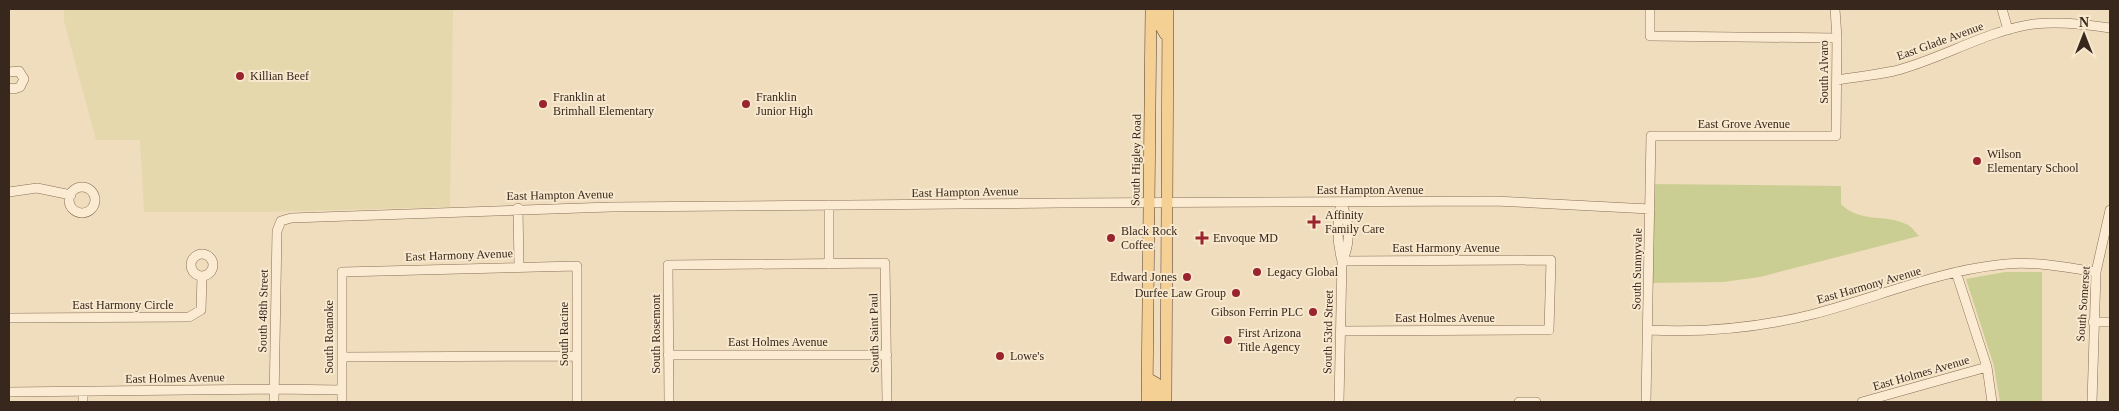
<svg xmlns="http://www.w3.org/2000/svg" width="2119" height="411" viewBox="0 0 2119 411" font-family="'Times New Roman',serif">
  <style>
    .farmland { fill: #e5d8ac }
    .green { fill: #cbce92 }
    .lines { fill: none; stroke-linecap: round; stroke-linejoin: round }
    .minor-casing { stroke: #896e56; stroke-width: 10 }
    .major-casing { stroke: #563c2b; stroke-width: 12 }
    .minor { stroke: #faebd2; stroke-width: 9 }
    .major { stroke: #f5d094; stroke-width: 11 }
    .poi-dot { fill: #9a242d; stroke: #f7e8ce; stroke-width: 2 }
    .labels { text-anchor: middle; dominant-baseline: central; stroke-width: 4; stroke-linejoin: round; paint-order: stroke }
    .street-label { font-size: 12px; fill: #37271c; stroke: #f7e8ce }
    .poi-label { font-size: 12px; fill: #37271c; stroke: #f7e8ce; text-anchor: start }
  </style>
  <rect width="100%" height="100%" fill="#f0ddbe"/>
  <path class="farmland" d="M 64,9 L 453,9 L 450,207 L 263,212 L 144,212 L 140,140 L 96,140 L 64,21 Z"/>
  <path class="green" d="M 1651,184 L 1841,186 L 1841,204 C 1861,224 1885,213 1908,225 C 1912,227 1916,233 1919,236 L 1760,277 L 1723,282 L 1649,283 Z
    M 2005,272 L 2042,272 L 2042,402 L 2000,402 L 1994,366 L 1966,279 Z"/>
  <g class="lines">
    <defs>
      <path id="minor" d="M 1650,9 L 1650,36 L 1837,38
        M 2002,9 L 2008,30
        M 9,72 L 19,71 L 24,79 L 20,87 L 14,89 L 9,88
        M 1837,80 C 1856,77 1875,75 1894,71 C 1942,59 1985,31 2034,24 C 2060,21 2085,24 2110,28
        M69 200a13 13 0 1 1 26 0a13 13 0 1 1-26 0Z
        M 9,192 L 37,188 L 71,195
        M 1341,203 C 1350,220 1351,244 1342,261
        M 518,208 L 519,266
        M191 265a11 11 0 1 1 22 0a11 11 0 1 1-22 0Z
        M 829,264 L 829,205
        M 1956,272 L 1987,367 L 1992,402
        M 9,318 L 189,317 L 201,310 L 202,276
        M 2093,322 L 2110,322
        M 1648,330 C 1704,333 1758,328 1814,314 C 1875,298 1935,272 1997,265 C 2031,260 2063,267 2096,272
        M 1341,331 L 1549,330 L 1551,260 L 1342,261
        M 668,355 L 887,355
        M 342,357 L 577,356
        M 9,392 L 274,389 L 342,390
        M 83,402 L 83,392
        M 274,402 L 277,231 L 281,221 L 291,218 L 611,207 L 1061,203 L 1495,201 L 1650,209
        M 342,402 L 342,272 L 577,266 L 577,402
        M 669,402 L 668,265 L 885,263 L 887,402
        M 1339,402 L 1342,261 C 1337,243 1337,221 1341,203
        M 1519,402 L 1536,402
        M 1646,402 L 1651,136 L 1836,136 L 1837,38 L 1835,9
        M 1862,402 L 1987,367
        M 2092,402 L 2096,272 L 2110,210"/>
      <path id="major" d="M 1160,9 L 1160,25 L 1165,34
        M 1147,378 L 1156,383 L 1158,402
        M 1147,402 L 1151,9
        M 1166,402 L 1168,9"/>
    </defs>
    <use href="#minor" class="minor-casing"/>
    <use href="#major" class="major-casing"/>
    <use href="#minor" class="minor"/>
    <use href="#major" class="major"/>
  </g>
  <g class="poi-dot">
    <circle cx="240" cy="76" r="5"/>
    <circle cx="543" cy="104" r="5"/>
    <circle cx="746" cy="104" r="5"/>
    <circle cx="1977" cy="161" r="5"/>
    <path d="M1311.5 214.5h5v5h5v5h-5v5h-5v-5h-5v-5h5z"/>
    <circle cx="1111" cy="238" r="5"/>
    <path d="M1199.5 230.5h5v5h5v5h-5v5h-5v-5h-5v-5h5z"/>
    <circle cx="1257" cy="272" r="5"/>
    <circle cx="1187" cy="277" r="5"/>
    <circle cx="1236" cy="293" r="5"/>
    <circle cx="1313" cy="312" r="5"/>
    <circle cx="1228" cy="340" r="5"/>
    <circle cx="1000" cy="356" r="5"/>
  </g>
  <g class="labels">
    <g class="street-label">
      <text transform="translate(1940 41) rotate(-20)">East Glade Avenue</text>
      <text transform="translate(1824 72) rotate(-90)">South Alvaro</text>
      <text x="1744" y="124">East Grove Avenue</text>
      <text transform="translate(1136 160) rotate(-89)">South Higley Road</text>
      <text x="1370" y="190">East Hampton Avenue</text>
      <text transform="translate(965 192) rotate(-1)">East Hampton Avenue</text>
      <text transform="translate(560 195) rotate(-1)">East Hampton Avenue</text>
      <text x="1446" y="248">East Harmony Avenue</text>
      <text transform="translate(459 255) rotate(-2)">East Harmony Avenue</text>
      <text transform="translate(1637 269) rotate(-89)">South Sunnyvale</text>
      <text transform="translate(1869 285) rotate(-16)">East Harmony Avenue</text>
      <text transform="translate(2083 304) rotate(-86)">South Somerset</text>
      <text x="123" y="305">East Harmony Circle</text>
      <text transform="translate(263 311) rotate(-89)">South 48th Street</text>
      <text x="1445" y="318">East Holmes Avenue</text>
      <text transform="translate(1328 332) rotate(-89)">South 53rd Street</text>
      <text transform="translate(874 333) rotate(-91)">South Saint Paul</text>
      <text transform="translate(564 334) rotate(-90)">South Racine</text>
      <text transform="translate(656 334) rotate(-90)">South Rosemont</text>
      <text transform="translate(329 337) rotate(-90)">South Roanoke</text>
      <text x="778" y="342">East Holmes Avenue</text>
      <text transform="translate(1921 373) rotate(-16)">East Holmes Avenue</text>
      <text transform="translate(175 378) rotate(-1)">East Holmes Avenue</text>
    </g>
    <g class="poi-label">
      <text x="250" y="76">Killian Beef</text>
      <text x="553" y="97">Franklin at<tspan x="553" dy="14">Brimhall Elementary</tspan></text>
      <text x="756" y="97">Franklin<tspan x="756" dy="14">Junior High</tspan></text>
      <text x="1987" y="154">Wilson<tspan x="1987" dy="14">Elementary School</tspan></text>
      <text x="1325" y="215">Affinity<tspan x="1325" dy="14">Family Care</tspan></text>
      <text x="1121" y="231">Black Rock<tspan x="1121" dy="14">Coffee</tspan></text>
      <text x="1213" y="238">Envoque MD</text>
      <text x="1267" y="272">Legacy Global</text>
      <text x="1177" y="277" text-anchor="end">Edward Jones</text>
      <text x="1226" y="293" text-anchor="end">Durfee Law Group</text>
      <text x="1303" y="312" text-anchor="end">Gibson Ferrin PLC</text>
      <text x="1238" y="333">First Arizona<tspan x="1238" dy="14">Title Agency</tspan></text>
      <text x="1010" y="356">Lowe's</text>
    </g>
  </g>
  <rect width="2119" height="411" fill="none" stroke="#37271c" stroke-width="20"/>
  <g transform="translate(2084 35)" stroke="#f7e8ce" stroke-width="4" paint-order="stroke">
  <path d="M0-4L9 19L0 12L-9 19Z" fill="#37271c"/>
  <text y="-8" font-size="14" font-weight="bold" text-anchor="middle" fill="#37271c">N</text>
  </g>
</svg>
